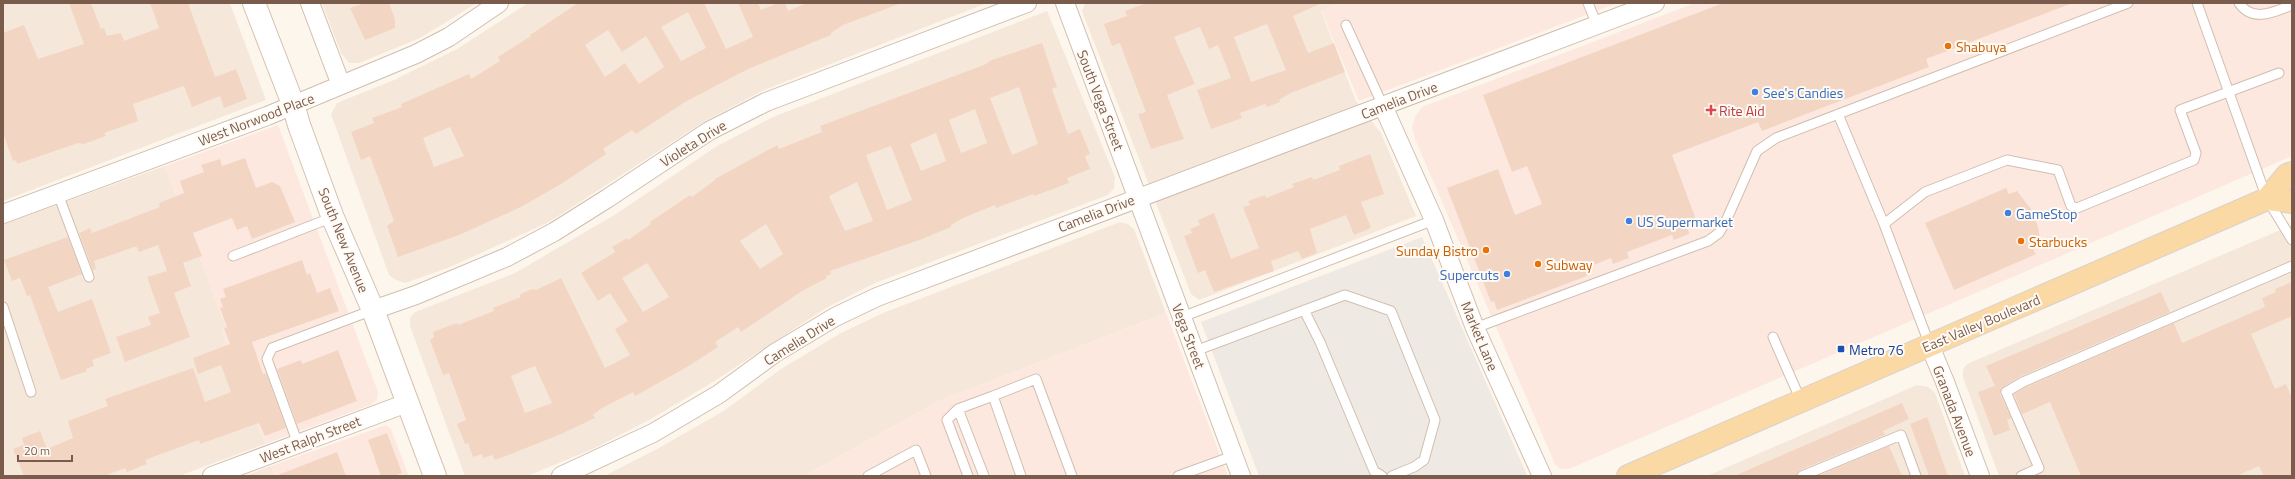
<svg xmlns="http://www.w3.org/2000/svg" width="2295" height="479" viewBox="0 0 2295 479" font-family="'Titillium Web',sans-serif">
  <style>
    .residential { fill: #f5e8da }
    .commercial { fill: #fde8e0 }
    .industrial { fill: #efe9e4 }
    .building { fill: #f3d5c3; fill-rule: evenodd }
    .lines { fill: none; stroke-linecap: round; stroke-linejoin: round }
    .lane-casing { stroke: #d1beb0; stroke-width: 11 }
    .street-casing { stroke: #d1beb0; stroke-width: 20 }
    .secondary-casing { stroke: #d6c0b0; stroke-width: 24 }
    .primary-casing { stroke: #dad1cd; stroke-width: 24 }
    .lane { stroke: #fff; stroke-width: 9 }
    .street { stroke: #fff; stroke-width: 18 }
    .secondary { stroke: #fff; stroke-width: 22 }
    .primary { stroke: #fbd9a5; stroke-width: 22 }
    .food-dot { fill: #e8710a; stroke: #fffaf3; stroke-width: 1.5 }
    .shop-dot { fill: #3f7fe0; stroke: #fffaf3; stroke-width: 1.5 }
    .health-dot { fill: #e0444e; stroke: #fffaf3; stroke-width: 1.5 }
    .transit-dot { fill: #1a4fb4; stroke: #fffaf3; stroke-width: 1.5 }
    .labels { text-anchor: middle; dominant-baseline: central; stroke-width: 4; stroke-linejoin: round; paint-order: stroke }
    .food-label { font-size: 14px; fill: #c56008; stroke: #fffaf3; text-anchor: start }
    .shop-label { font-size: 14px; fill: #366cbe; stroke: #fffaf3; text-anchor: start }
    .street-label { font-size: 14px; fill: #7a5c4d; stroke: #fffaf3 }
    .health-label { font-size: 14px; fill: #be3a42; stroke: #fffaf3; text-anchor: start }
    .transit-label { font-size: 14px; fill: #164399; stroke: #fffaf3; text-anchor: start }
  </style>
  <rect width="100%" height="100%" fill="#fdf6ec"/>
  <path class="residential" d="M 3,3 L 230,3 L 266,100 L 3,201 Z
    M 322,3 L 477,3 L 420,38 L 359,63 L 349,63 L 341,53 Z
    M 528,3 L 987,3 L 764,90 L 705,121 L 549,222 L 450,267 L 405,283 L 396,280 L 389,275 L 331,114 L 337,103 L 392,81 L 457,49 Z
    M 1085,3 L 1340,3 L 1321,11 L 1356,101 L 1381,133 L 1416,216 L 1199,300 L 1191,294 L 1082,11 Z
    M 1047,11 L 1115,177 L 1114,188 L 1108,195 L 875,283 L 826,308 L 713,382 L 651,419 L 595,448 L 527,476 L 465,476 L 410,326 L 410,318 L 415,312 L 515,273 L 616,214 L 717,146 L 773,117 Z
    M 165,166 L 226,327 L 221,329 L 265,444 L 179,476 L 3,476 L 3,224 Z
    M 1120,222 L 1128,224 L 1134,229 L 1166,313 L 939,401 L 804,476 L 604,476 L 659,448 L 725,410 L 781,369 L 841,333 L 883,313 Z
    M 2292,225 L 2292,476 L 1999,476 L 1963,377 L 1963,370 L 1967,364 Z
    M 1917,385 L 1928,387 L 1935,393 L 1965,476 L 1707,476 Z
    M 271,466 L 275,476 L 245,476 Z"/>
  <path class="commercial" d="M 1340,3 L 1618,3 L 1359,101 L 1321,10 Z
    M 1695,3 L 2292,3 L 2292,156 L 1569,469 L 1560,469 L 1555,464 L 1415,139 L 1412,127 L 1415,117 L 1422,107 Z
    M 278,125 L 378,392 L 377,400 L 370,405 L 265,444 L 220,329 L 226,327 L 165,166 Z
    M 1166,313 L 1228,476 L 804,476 L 939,401 Z
    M 386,425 L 391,429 L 409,476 L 275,476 L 271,466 Z"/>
  <path class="industrial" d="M 1422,237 L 1526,473 L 1526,476 L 1259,476 L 1201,322 Z"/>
  <path class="building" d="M 69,3 L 91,3 L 101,29 L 104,28 L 107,36 L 121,33 L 124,41 L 159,28 L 150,3 L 188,3 L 215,77 L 236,69 L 247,99 L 224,108 L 220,96 L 192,107 L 184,86 L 133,104 L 138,121 L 104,133 L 106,136 L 84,144 L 78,143 L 17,164 L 16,160 L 13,161 L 3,133 L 3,33 L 24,25 L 38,59 L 84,44 Z
    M 365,3 L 389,3 L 395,19 L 395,28 L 365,40 L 350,8 Z
    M 578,3 L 704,3 L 726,49 L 753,37 L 738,3 L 758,3 L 761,10 L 778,3 L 785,3 L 788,11 L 807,3 L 899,4 L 843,25 L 831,33 L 831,35 L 748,69 L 685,102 L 636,134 L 632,130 L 603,149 L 606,154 L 561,184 L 521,207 L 459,235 L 398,257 L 387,226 L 394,221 L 370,156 L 361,160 L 351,132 L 374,123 L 372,118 L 402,107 L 401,104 L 469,74 L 471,79 L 500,61 L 498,57 L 531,36 L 530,35 ZM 688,12 L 706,48 L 681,61 L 661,27 ZM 608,30 L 622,52 L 646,36 L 664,67 L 639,84 L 625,63 L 605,77 L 585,45 ZM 450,127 L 464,156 L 434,167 L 423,138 Z
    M 1147,3 L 1322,3 L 1293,16 L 1308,53 L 1334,43 L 1345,72 L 1291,93 L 1279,100 L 1280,102 L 1267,107 L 1265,104 L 1240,113 L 1242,118 L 1211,129 L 1197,90 L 1231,78 L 1218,45 L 1209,49 L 1200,27 L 1174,37 L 1195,84 L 1167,95 L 1184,139 L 1151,149 L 1138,114 L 1146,112 L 1134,81 L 1120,43 L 1112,46 L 1104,24 L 1127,16 L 1125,11 ZM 1267,24 L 1286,70 L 1251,82 L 1234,37 Z
    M 1723,3 L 2070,4 L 1926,59 L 1929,67 L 1762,131 L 1758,122 L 1672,155 L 1698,225 L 1688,229 L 1689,234 L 1674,240 L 1672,235 L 1627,252 L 1629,258 L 1613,264 L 1611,258 L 1589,267 L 1587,276 L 1497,310 L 1494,301 L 1491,302 L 1447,188 L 1498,169 L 1515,215 L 1542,204 L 1527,166 L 1512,172 L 1483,95 Z
    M 1042,43 L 1057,87 L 1052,89 L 1068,134 L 1080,129 L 1090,154 L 1085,156 L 1090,169 L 1067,178 L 1069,183 L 1034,196 L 1033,194 L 996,208 L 995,205 L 963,218 L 951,225 L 951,227 L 922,239 L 830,271 L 831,274 L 826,276 L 827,278 L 802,291 L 741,332 L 738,327 L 715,342 L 718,347 L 687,367 L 635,396 L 633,392 L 602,408 L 593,415 L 595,418 L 559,435 L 495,460 L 492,455 L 483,458 L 482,454 L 473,457 L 468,443 L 465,444 L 457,424 L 466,420 L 449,373 L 443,375 L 430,340 L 434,337 L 433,332 L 457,323 L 458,325 L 494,311 L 493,308 L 521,297 L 519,295 L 532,289 L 536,290 L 561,278 L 605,368 L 630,355 L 615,329 L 628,321 L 610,293 L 598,301 L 581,273 L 615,252 L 612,247 L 627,238 L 628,240 L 651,224 L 650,222 L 690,195 L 692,197 L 715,180 L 715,179 L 777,145 L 779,149 L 789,145 L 822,132 L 820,126 L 984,65 L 992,60 ZM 1019,87 L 1038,144 L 1012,155 L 990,98 ZM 975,109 L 987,143 L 961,153 L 949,120 ZM 936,133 L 946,161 L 921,171 L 910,144 ZM 891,146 L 912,200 L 887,210 L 866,155 ZM 857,182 L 873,221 L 845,231 L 829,196 ZM 766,224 L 783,254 L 760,269 L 740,241 ZM 647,263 L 669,297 L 643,312 L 622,278 ZM 535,366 L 552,403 L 525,413 L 511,376 Z
    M 1370,154 L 1384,194 L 1361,202 L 1371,228 L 1354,235 L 1346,215 L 1310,229 L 1317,253 L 1302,259 L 1298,251 L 1271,261 L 1274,271 L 1214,292 L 1205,270 L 1198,273 L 1184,236 L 1192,233 L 1190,229 L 1200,225 L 1198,220 L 1214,213 L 1231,259 L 1259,248 L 1243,207 L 1250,205 L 1248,201 L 1265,195 L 1266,198 L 1294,187 L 1292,184 L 1312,177 L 1313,180 L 1340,170 L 1339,166 Z
    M 245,158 L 256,188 L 272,182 L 280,186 L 295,222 L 252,239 L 247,226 L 237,230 L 232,218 L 193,233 L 202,256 L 183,263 L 191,286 L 174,293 L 190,337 L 125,362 L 116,337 L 151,325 L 148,317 L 160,313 L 147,277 L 167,271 L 158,245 L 139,252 L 137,247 L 134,247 L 94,261 L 96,269 L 93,270 L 79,233 L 90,228 L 92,233 L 160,207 L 159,203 L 184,193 L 180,181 L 204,172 L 201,165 L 220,159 L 222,166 Z
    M 2006,188 L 2009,194 L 2017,191 L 2031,209 L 2038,227 L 2041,246 L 2033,250 L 2036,254 L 1954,290 L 1925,223 Z
    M 68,237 L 82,274 L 48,287 L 58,312 L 92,299 L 111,353 L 92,360 L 94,366 L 86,369 L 87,371 L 61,380 L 30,295 L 27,296 L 20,278 L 12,281 L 4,260 Z
    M 302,260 L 307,275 L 310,273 L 317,293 L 330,288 L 339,311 L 252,342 L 263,374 L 266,373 L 286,428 L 265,436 L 259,423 L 200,444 L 199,440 L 145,460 L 147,464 L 127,472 L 125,468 L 104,476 L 24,476 L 13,449 L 24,445 L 22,438 L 40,431 L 47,449 L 73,438 L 68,421 L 108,406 L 105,399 L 193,368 L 205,402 L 231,392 L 221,365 L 198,374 L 193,358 L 230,344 L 224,328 L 227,327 L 220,308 L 223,307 L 220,299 L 226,297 L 223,289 Z
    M 2292,282 L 2292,316 L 2251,334 L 2275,389 L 2286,384 L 2292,398 L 2292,476 L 2264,476 L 2259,466 L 2236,476 L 2081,476 L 2050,402 L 2022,414 L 2014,394 L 2026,387 L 2174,323 L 2182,343 L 2265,307 L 2262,298 L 2276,292 L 2275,289 Z
    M 2161,292 L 2170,312 L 2021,376 L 2003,387 L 2000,394 L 2011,418 L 2007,420 L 2010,430 L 1994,436 L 1978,392 L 1995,386 L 1986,366 Z
    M 338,350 L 357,401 L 297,424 L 277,369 L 301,360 L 302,364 Z
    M 1902,403 L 1909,419 L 1883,431 L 1885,435 L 1800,470 L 1796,476 L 1734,476 Z
    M 1927,417 L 1948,476 L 1929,476 L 1910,424 Z
    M 387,433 L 402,473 L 394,476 L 381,476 L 368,440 Z
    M 1889,446 L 1902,476 L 1818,476 Z
    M 337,452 L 346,476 L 278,476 L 278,475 Z"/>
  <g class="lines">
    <defs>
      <path id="lane" d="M 1588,3 L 1597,25
        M 2197,3 L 2267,199 L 2292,240
        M 2239,3 C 2253,23 2274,12 2292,5
        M 1346,25 L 1383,106
        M 1838,114 L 1884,224 L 1930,346
        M 58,194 L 89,277
        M 1884,224 L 1925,192 L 2007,160 L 2058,170 L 2071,206 L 2077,208 L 2194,160 L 2196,153 L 2180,110 L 2279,73
        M 233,256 L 333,217
        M 3,307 L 31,392
        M 1304,310 L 1320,342 L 1374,471 L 1382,476
        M 1182,317 L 1434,220
        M 1475,328 L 1708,241 L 1719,233 L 1726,221 L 1757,151 L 1776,138 L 2128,3
        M 1773,337 L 1801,401
        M 1195,351 L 1345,295 L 1391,311 L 1435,420 L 1424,460 L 1414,467 L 1392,476
        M 993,396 L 1036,379 L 1072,476
        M 958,409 L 947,420 L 968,476
        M 298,444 L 267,359 L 272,348 L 373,310
        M 868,476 L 916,450 L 926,476
        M 984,476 L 958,409 L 993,396 L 1021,476
        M 1178,476 L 1233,456
        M 1802,476 L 1901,435 L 1916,476
        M 2021,476 L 2039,468 L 2006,392 L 2023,382 L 2292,266"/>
      <path id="street" d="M 310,3 L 341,85
        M 1065,3 L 1241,476
        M 1383,106 L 1434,220 L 1475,328 L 1542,476
        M 3,214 L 267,116 L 416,54 L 449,37 L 499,3
        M 373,310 L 416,295 L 507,257 L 554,232 L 608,198 L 709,131 L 766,102 L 1027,3
        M 1930,346 L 1945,382 L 1980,476
        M 212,476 L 407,403
        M 561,476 L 653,433 L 719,394 L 775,353 L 835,317 L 877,297 L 1655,3"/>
      <path id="secondary" d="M 254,3 L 293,104 L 299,125 L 333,218 L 373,310 L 435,476"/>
      <path id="primary" d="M 2267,199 L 2292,202
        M 1628,476 L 2267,199 L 2287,175 L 2292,173"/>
    </defs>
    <use href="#lane" class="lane-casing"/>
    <use href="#street" class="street-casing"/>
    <use href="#secondary" class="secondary-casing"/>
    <use href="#primary" class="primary-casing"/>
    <use href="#lane" class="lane"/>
    <use href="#street" class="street"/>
    <use href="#secondary" class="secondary"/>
    <use href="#primary" class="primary"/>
  </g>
  <g class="food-dot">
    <circle cx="1948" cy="46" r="4"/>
    <circle cx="2021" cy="241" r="4"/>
    <circle cx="1486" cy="250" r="4"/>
    <circle cx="1538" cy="264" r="4"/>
  </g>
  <g class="shop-dot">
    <circle cx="1755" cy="92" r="4"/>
    <circle cx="2008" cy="213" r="4"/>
    <circle cx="1629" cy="221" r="4"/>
    <circle cx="1507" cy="274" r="4"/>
  </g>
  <path class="health-dot" d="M1709 104h4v4h4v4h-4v4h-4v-4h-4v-4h4z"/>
  <rect class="transit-dot" x="1837" y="345" width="8" height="8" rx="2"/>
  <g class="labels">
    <g class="food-label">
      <text x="1956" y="46">Shabuya</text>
      <text x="2029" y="241">Starbucks</text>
      <text x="1478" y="250" text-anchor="end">Sunday Bistro</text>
      <text x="1546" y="264">Subway</text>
    </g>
    <g class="shop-label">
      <text x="1763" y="92">See's Candies</text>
      <text x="2016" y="213">GameStop</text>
      <text x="1637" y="221">US Supermarket</text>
      <text x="1499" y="274" text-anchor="end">Supercuts</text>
    </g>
    <g class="street-label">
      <text transform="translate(1101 100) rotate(69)">South Vega Street</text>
      <text transform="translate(1399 100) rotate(-21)">Camelia Drive</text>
      <text transform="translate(256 119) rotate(-21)">West Norwood Place</text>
      <text transform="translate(693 143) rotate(-32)">Violeta Drive</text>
      <text transform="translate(1096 213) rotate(-21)">Camelia Drive</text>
      <text transform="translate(344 240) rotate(68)">South New Avenue</text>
      <text transform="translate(1981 323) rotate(-23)">East Valley Boulevard</text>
      <text transform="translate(1189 336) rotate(69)">Vega Street</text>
      <text transform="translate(1480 336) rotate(67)">Market Lane</text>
      <text transform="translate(799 340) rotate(-32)">Camelia Drive</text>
      <text transform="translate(1955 411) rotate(69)">Granada Avenue</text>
      <text transform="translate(310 439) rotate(-21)">West Ralph Street</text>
    </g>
    <g class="health-label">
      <text x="1719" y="110">Rite Aid</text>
    </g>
    <g class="transit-label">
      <text x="1849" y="349">Metro 76</text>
    </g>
  </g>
  <rect width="2295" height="479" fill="none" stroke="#7a5c4d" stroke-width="8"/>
  <path d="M18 455v6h54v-6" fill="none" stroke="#7a5c4d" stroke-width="2"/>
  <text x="24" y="455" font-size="12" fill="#7a5c4d" stroke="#fffaf3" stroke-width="3" paint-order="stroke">20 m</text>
</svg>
